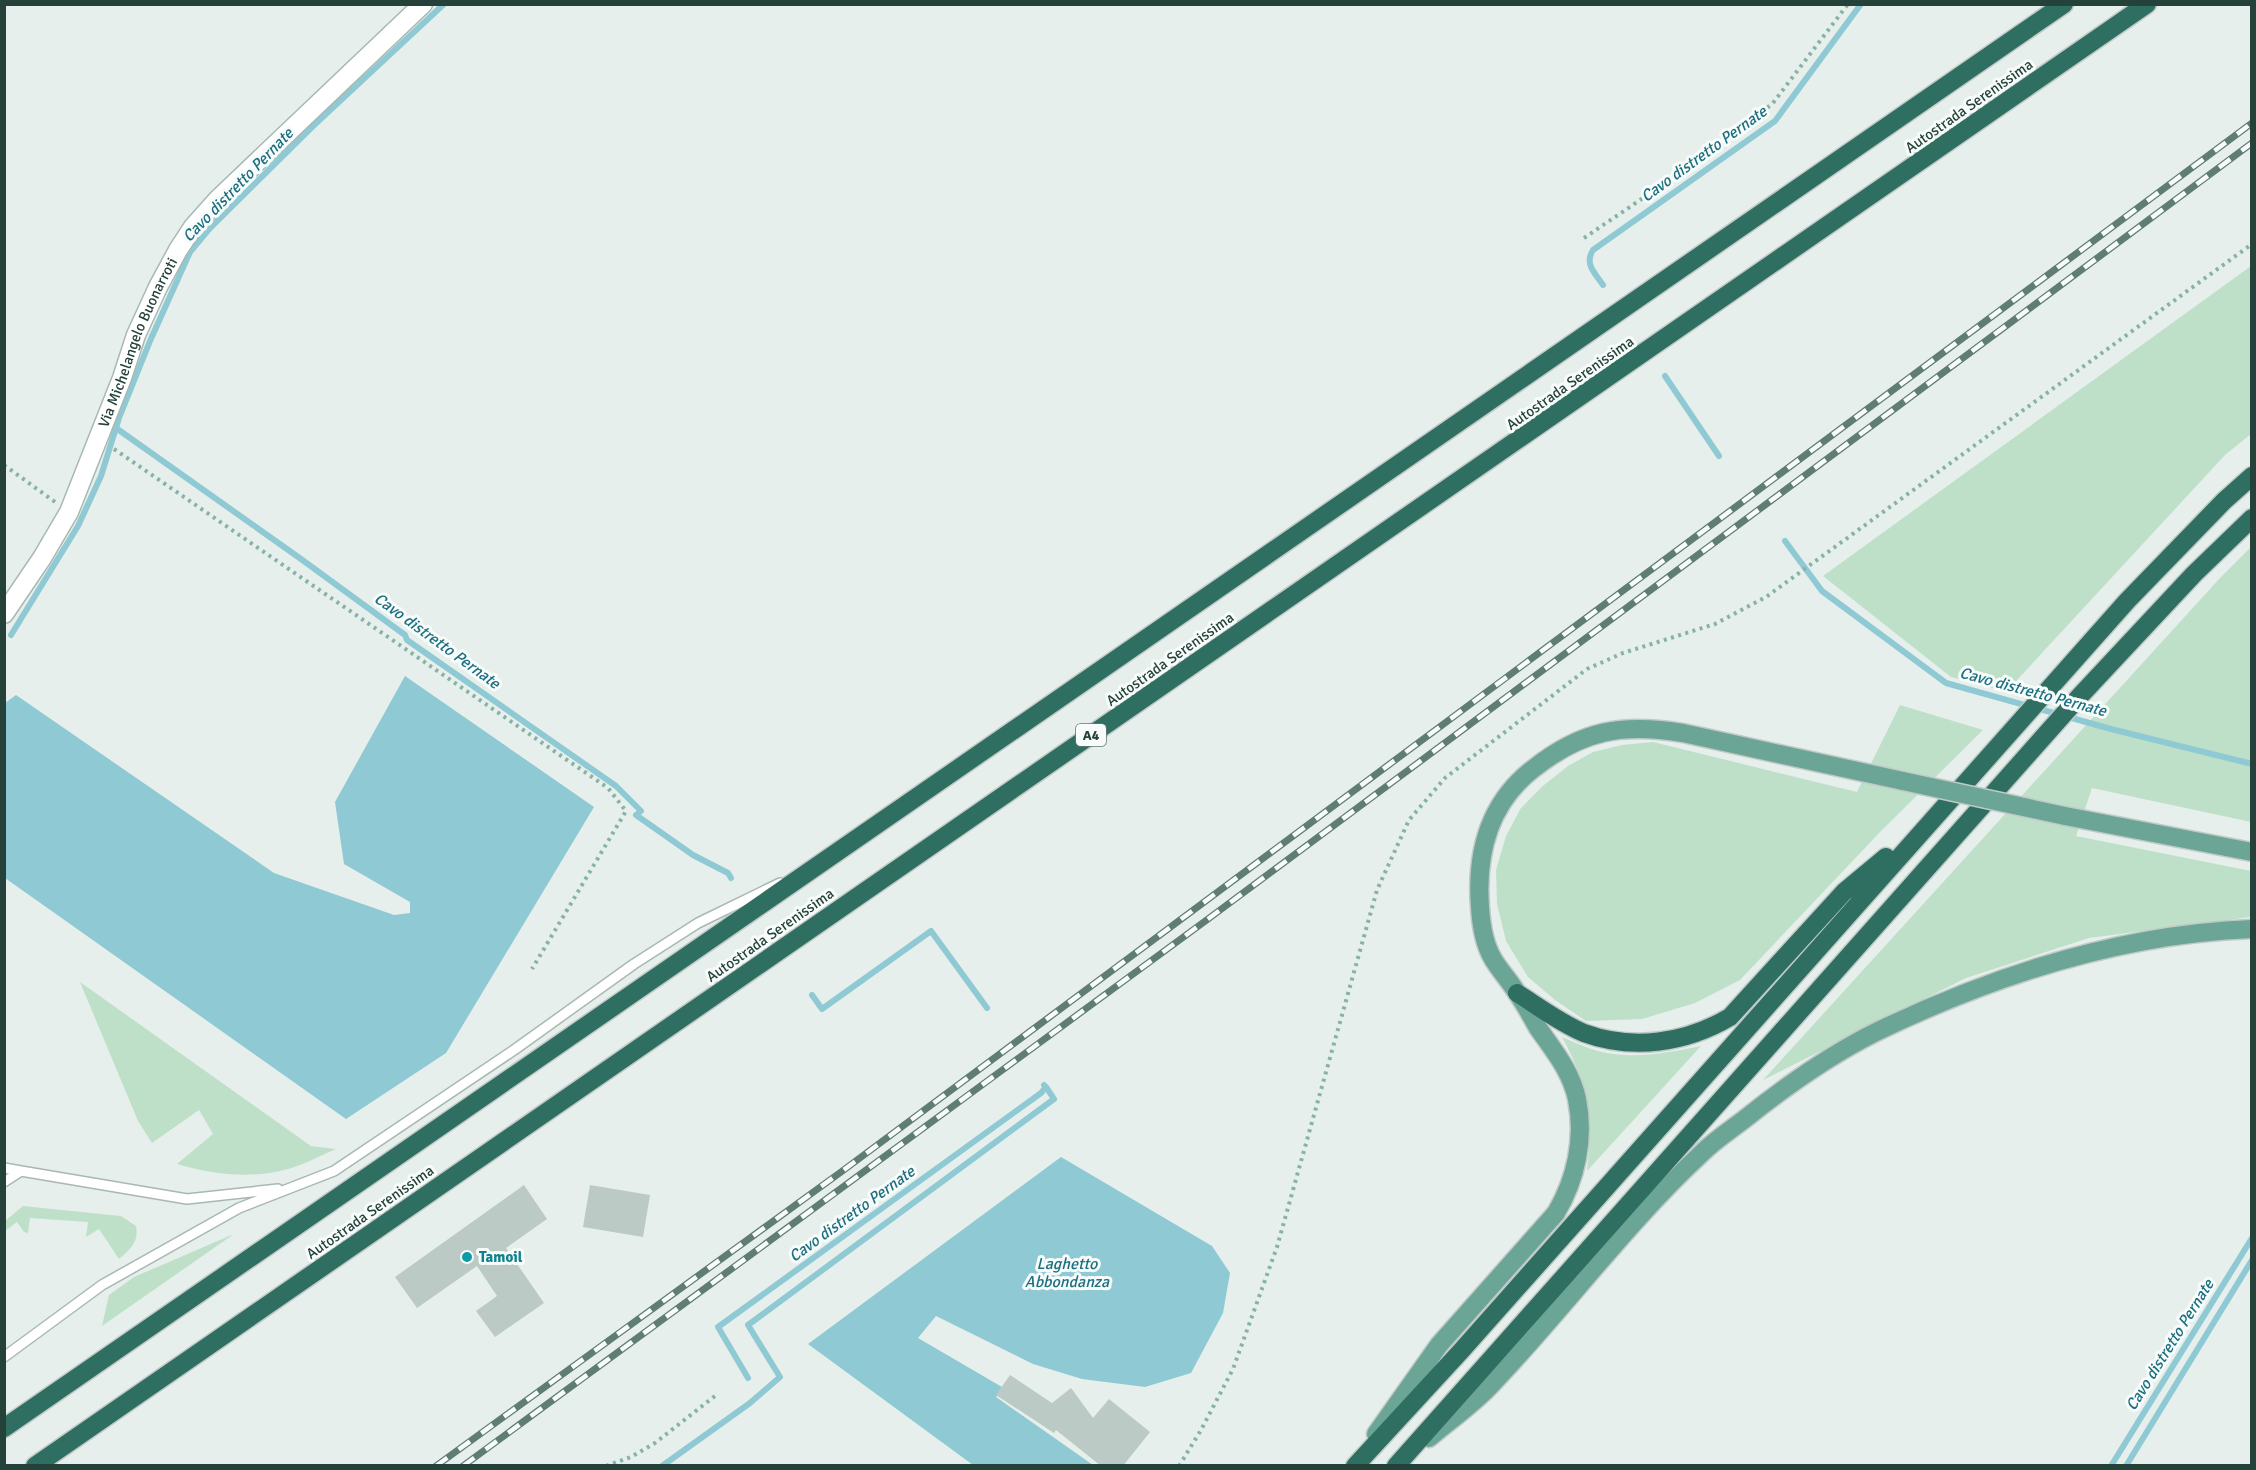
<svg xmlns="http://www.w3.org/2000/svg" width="2256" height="1470" viewBox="0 0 2256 1470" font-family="Signika,sans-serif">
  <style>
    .green { fill: #bfe0c8 }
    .water { fill: #8ec9d4 }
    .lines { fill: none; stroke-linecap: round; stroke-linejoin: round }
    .stream { stroke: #8ec9d4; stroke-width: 6 }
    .building { fill: #bbcac4 }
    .lane-casing { stroke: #a8b8b2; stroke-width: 12 }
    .street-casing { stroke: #a8b8b2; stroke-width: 21 }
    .primary-casing { stroke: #c2cac8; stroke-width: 21 }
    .highway-casing { stroke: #c2cac8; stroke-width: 21 }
    .path { stroke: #86b3a5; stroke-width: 4; stroke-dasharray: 3 4.5; stroke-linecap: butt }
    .lane { stroke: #fff; stroke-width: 9 }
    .street { stroke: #fff; stroke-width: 18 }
    .primary { stroke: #6aa596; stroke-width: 18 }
    .highway { stroke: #2f6f62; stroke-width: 18 }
    .rail-casing { stroke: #5f7d75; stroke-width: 7 }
    .rail { stroke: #f7fbf9; stroke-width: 4.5; stroke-dasharray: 14; stroke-linecap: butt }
    .primary-bridge-casing { stroke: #c2cac8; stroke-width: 21; stroke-linecap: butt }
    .primary-bridge { stroke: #6aa596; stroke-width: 18 }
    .culture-dot { fill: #0f9aa8; stroke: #f7fbf9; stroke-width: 2 }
    .labels { text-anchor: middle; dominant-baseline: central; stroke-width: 6; stroke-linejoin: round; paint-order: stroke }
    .shield { fill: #f7fbf9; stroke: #637a73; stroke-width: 1.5 }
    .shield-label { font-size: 14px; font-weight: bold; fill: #24423a }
    .street-label { font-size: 15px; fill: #24423a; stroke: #f7fbf9 }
    .culture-label { font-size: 15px; font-weight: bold; fill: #0d838f; stroke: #f7fbf9; text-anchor: start }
    .water-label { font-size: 16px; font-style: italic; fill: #1c6f80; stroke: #f7fbf9 }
  </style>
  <rect width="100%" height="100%" fill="#e6efeb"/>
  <path class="green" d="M 2251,266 L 2251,434 L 2225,455 L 2006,692 L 1951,677 L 1823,576 Z
    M 2251,547 L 2251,822 L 2092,788 L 2076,836 L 2251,871 L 2251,917 L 2089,938 L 1966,978 L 1763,1080 L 2220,578 Z
    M 1900,705 L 1983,730 L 1881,831 L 1740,980 L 1695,1003 L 1642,1019 L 1586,1021 L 1555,1000 L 1528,977 L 1506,941 L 1497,904 L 1496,870 L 1506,836 L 1521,808 L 1544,785 L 1568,766 L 1593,752 L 1622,745 L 1653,742 L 1857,792 Z
    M 80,982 L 311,1146 L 336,1149 C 319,1156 302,1166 284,1170 C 249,1179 211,1174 177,1164 L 213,1134 L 199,1110 L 152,1143 L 138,1121 Z
    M 1562,1037 C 1574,1042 1586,1048 1598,1051 C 1632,1060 1667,1053 1701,1046 L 1587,1171 C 1593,1115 1589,1087 1562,1037 Z
    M 23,1206 L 121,1216 L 136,1226 C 139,1242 131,1249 119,1259 L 99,1229 L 86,1237 L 88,1222 L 30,1218 L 28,1233 L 24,1232 L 17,1222 L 5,1231 L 5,1221 Z
    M 234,1234 L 102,1326 L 109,1295 L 134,1277 Z"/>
  <path class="water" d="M 405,676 L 594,807 L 446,1053 L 346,1119 L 5,878 L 5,703 L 16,695 L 274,873 L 394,915 L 410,913 L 410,902 L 344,864 L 335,802 Z
    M 1061,1157 L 1212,1246 L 1230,1273 L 1223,1313 L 1191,1373 L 1145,1387 L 1082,1379 L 1033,1364 L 936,1316 L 918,1338 L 1002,1387 L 996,1397 L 1093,1465 L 973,1465 L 808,1344 Z"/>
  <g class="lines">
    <path class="stream" d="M 1603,285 C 1595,273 1584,264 1593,250 L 1775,121 L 1861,4
      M 1665,376 L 1719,456
      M 116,428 L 301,559 L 405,635 L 407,640 L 616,786 L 641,811 L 636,815 L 693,855 L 728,873 L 731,878
      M 1785,541 L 1822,591 L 1946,683 L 2111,729 L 2252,764
      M 11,635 L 78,526 L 101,476 L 119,418 L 150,341 L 190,252 L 210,228 L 312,127 L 444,4
      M 812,995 L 822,1009 L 931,931 L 987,1008
      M 748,1378 L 718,1327 L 1041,1093 L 1046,1087 L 1044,1085
      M 662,1466 L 750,1403 L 780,1377 L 748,1325 L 1054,1099 L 1046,1087
      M 2111,1466 L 2252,1238
      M 2126,1466 L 2252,1260"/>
  </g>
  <path class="building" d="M 524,1185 L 547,1219 L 506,1248 L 544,1303 L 495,1337 L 476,1311 L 497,1296 L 477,1266 L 417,1308 L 395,1277 Z
    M 590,1185 L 650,1195 L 643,1237 L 583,1227 Z
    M 1010,1375 L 1052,1403 L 1071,1388 L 1093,1418 L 1109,1399 L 1150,1432 L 1123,1466 L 1101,1466 L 1056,1430 L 1054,1433 L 996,1395 Z"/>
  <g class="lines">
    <defs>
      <path id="lane" d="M 4,1168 L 21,1171
        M 4,1182 L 21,1171 L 187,1199 L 278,1189
        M 4,1357 L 102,1285 L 239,1208 L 334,1171 L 514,1050 L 634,964 L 698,923 L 780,883"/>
      <g id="street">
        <path id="s1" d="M 4,614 L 42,558 L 69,512 L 122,378 L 136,335 L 158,287 L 178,250 L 193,227 L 218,199 L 423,4"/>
      </g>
      <path id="primary" d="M 2065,816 L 2252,852
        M 1376,1434 L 1439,1345 L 1556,1213 C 1576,1179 1585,1139 1577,1099 C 1571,1071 1554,1051 1538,1028 C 1531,1016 1525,1004 1517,993 C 1510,981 1500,971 1493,959 C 1484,944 1481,924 1480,907 C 1476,853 1489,803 1533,769 C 1582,730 1622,723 1683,733 L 1903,781
        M 1429,1438 C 1449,1421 1472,1405 1490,1386 C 1563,1310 1625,1224 1703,1152 C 1716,1139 1732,1129 1746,1118 C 1786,1086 1830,1055 1876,1032 C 1992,976 2122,934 2252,929"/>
      <path id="highway" d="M 1517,993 C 1539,1007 1560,1023 1584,1033 C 1633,1051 1686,1043 1730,1017 L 1844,892 L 1886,857
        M 4,1428 L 2064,4
        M 35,1466 L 2147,4
        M 1355,1466 L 1461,1351 L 2127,601 L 2224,501 L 2252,476
        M 1396,1466 L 2079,697 L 2194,574 L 2252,518"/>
    </defs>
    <use href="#lane" class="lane-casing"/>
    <use href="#street" class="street-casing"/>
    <use href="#primary" class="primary-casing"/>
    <use href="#highway" class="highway-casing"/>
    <path class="path" d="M 1584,238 L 1723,144 L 1773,103 L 1848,4
      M 114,449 L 608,788 L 626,811 L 532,969
      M 4,465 L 55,502
      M 606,1466 L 631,1457 L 655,1443 L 715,1396
      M 1179,1466 L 1201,1430 L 1233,1369 L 1277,1247 L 1377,890 L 1409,820 L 1445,778 L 1587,669 L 1623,653 L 1715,624 L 1766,597 L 2252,244"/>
    <use href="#lane" class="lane"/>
    <use href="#street" class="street"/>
    <use href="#primary" class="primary"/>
    <use href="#highway" class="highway"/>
    <defs>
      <path id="rail" d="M 436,1466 L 841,1172 L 2252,123
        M 463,1466 L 1208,919 L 2252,143"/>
    </defs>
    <use href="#rail" class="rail-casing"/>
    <use href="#rail" class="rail"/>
    <defs>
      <path id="primary-bridge" d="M 1903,781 L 2065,816"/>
    </defs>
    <use href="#primary-bridge" class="primary-bridge-casing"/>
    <use href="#primary-bridge" class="primary-bridge"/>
  </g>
  <circle class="culture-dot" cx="467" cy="1257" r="6"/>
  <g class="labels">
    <rect class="shield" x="1076" y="724" width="30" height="22" rx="4.5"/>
    <g class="shield-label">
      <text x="1091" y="735">A4</text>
    </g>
    <g class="street-label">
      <text transform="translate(1969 106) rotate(-35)">Autostrada Serenissima</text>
      <text stroke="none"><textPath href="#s1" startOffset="304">Via Michelangelo Buonarroti</textPath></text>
      <text transform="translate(1570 383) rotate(-35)">Autostrada Serenissima</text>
      <text transform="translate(1170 659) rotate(-35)">Autostrada Serenissima</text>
      <text transform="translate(770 935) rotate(-35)">Autostrada Serenissima</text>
      <text transform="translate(370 1212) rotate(-35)">Autostrada Serenissima</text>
    </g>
    <g class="culture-label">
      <text x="479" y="1257">Tamoil</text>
    </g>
    <g class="water-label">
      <text transform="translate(1704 154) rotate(-36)">Cavo distretto Pernate</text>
      <text transform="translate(238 185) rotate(-46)">Cavo distretto Pernate</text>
      <text transform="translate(437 641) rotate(36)">Cavo distretto Pernate</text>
      <text transform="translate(2033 692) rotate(15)">Cavo distretto Pernate</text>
      <text transform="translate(852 1214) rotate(-36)">Cavo distretto Pernate</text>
      <text x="1067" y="1264">Laghetto<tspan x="1067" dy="18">Abbondanza</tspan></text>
      <text transform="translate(2170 1345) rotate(-58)">Cavo distretto Pernate</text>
    </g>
  </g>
  <rect width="2256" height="1470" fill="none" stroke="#24423a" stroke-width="12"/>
</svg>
